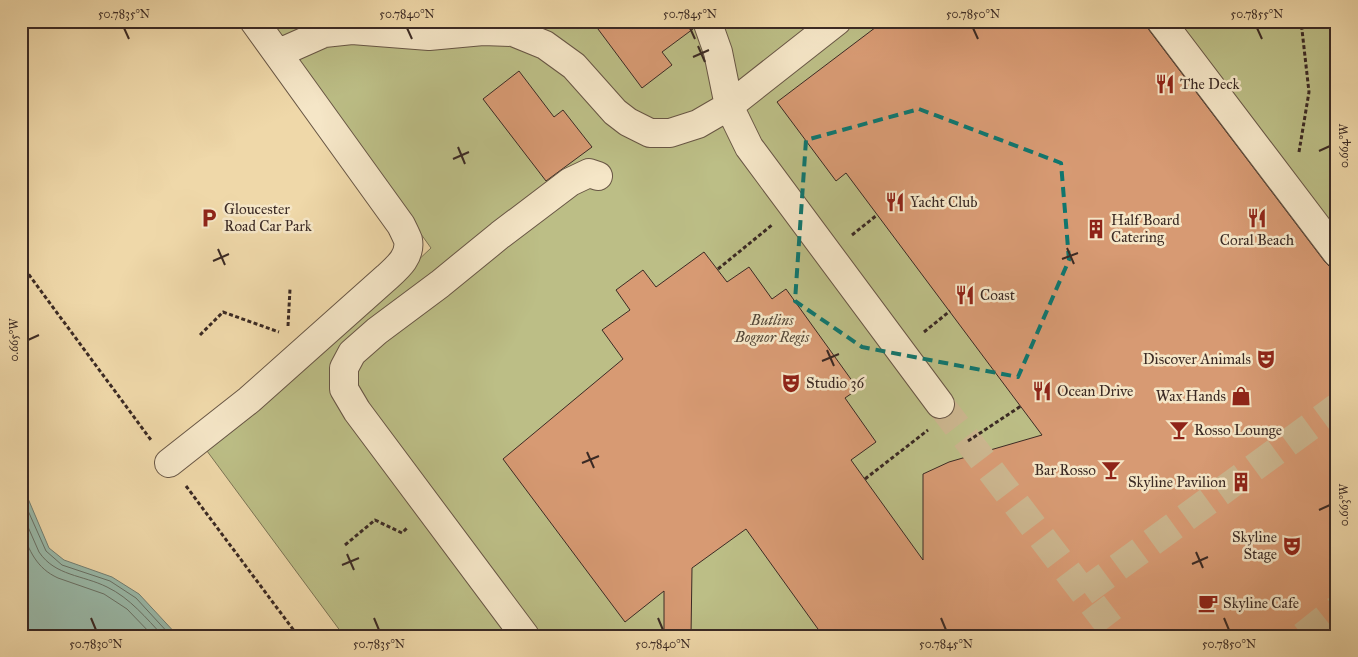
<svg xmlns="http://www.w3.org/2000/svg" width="1358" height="657" viewBox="0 0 1358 657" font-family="'IM FELL Great Primer',serif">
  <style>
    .green { fill: #bcbe86; stroke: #7c7455 }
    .water { fill: #9abaaa; stroke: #748074 }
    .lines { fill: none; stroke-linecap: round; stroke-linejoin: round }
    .shore { stroke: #6a7267; stroke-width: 1 }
    .building { fill: #d79a73; stroke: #3b2a24 }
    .minor-tunnel { stroke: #cbb58e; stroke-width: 28; stroke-dasharray: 28 14; stroke-linecap: butt }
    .minor-casing { stroke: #685645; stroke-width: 30 }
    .path { stroke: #3b2a24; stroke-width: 3; stroke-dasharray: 4 2.5; stroke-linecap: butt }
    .minor { stroke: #f5e6c7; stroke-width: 28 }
    .marked { fill: none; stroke: #0f766e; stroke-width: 4; stroke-dasharray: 10 6; stroke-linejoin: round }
    .ticks { fill: none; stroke: #3b2a24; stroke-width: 2 }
    .labels { text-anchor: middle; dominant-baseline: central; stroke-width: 5; stroke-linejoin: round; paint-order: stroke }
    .poi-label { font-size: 15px; fill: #3b2a24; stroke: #f5e6c7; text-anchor: start }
    .park-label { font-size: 15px; font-style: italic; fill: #554838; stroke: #f5e6c7 }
    .neatline { fill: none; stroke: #3b2a24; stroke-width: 2 }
    .ticks-label { font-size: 12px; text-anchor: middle; fill: #3b2a24 }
  </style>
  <rect width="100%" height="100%" fill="#efd8a9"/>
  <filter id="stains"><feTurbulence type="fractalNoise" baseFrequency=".004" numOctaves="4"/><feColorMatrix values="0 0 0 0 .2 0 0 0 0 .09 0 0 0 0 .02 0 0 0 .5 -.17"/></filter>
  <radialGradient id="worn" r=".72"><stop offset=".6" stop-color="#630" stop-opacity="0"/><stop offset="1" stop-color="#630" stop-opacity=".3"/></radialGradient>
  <path class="green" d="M 270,21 L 1337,21 L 1337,636 L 344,636 L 207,451 L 258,411 L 431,248 L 288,49 Z"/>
  <path class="water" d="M 21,482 L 49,548 L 64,560 L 112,577 L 139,594 L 178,636 L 21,636 Z"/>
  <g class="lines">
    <path class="shore" d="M 21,495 L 46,551 L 62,565 L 110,581 L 136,598 L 171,636
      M 21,511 L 39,552 C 55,576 83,575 107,587 C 130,598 146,618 163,636
      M 21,530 C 30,551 36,568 58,578 L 104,594 L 127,609 L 153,636"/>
  </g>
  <path class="building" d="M 592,21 L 692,21 L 693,29 L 662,52 L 672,65 L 642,88 Z
    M 884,21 L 1146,21 L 1149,30 L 1325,262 L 1331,268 L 1337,275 L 1337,636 L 823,636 L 746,529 L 692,568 L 691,636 L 664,636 L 664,591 L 625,622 L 503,459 L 623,359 L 602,330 L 630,310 L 616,290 L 643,270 L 656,287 L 704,252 L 727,282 L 749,267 L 772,299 L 786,289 L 858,389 L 845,398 L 876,442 L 851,460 L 923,560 L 923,474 L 949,462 L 1042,435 L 846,173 L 836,181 L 777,102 Z
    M 519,71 L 554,117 L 563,110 L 592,147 L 546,181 L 483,99 Z"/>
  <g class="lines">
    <path class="minor-tunnel" d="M 940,404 L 1117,636
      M 1084,592 L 1337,407
      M 1303,636 L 1337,609"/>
    <defs>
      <path id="minor" d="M 707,21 L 718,52 L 729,106 L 749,147 L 940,404
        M 1161,21 L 1337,253
        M 280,56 L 288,49 L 324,33 L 352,30 L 429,36 L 483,31 L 513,32 L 545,45 L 574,66 L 615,112 L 628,122 L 650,133 L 670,133 L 698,124 L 729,106 L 837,21
        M 169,463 L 249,400 L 387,277 C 398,267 411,256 408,240 C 406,235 403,229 401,225 L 254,21
        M 525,636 L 357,411 L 344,389 L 344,368 L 352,353 L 377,331 L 440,284 L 500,235 L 570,182 L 589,173 L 598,176"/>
    </defs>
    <use href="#minor" class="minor-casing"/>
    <path class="path" d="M 1299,152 L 1309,92 L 1301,21
      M 852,235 L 877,215
      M 21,264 L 151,440
      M 718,269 L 772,225
      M 288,326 L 290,289
      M 924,332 L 950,311
      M 200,335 L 223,312 L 279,332
      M 968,441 L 1021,406
      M 865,479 L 928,430
      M 186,486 L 298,636
      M 345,545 L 375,520 L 402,533 L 407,528"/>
    <use href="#minor" class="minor"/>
  </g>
  <path class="marked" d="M 919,109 L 1061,163 L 1069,260 L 1018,377 L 862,347 L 795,301 L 806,140 Z"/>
  <path class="ticks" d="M 124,28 L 129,39M 407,28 L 412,39M 690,28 L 695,39M 973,28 L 978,39M 1257,28 L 1262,39M 698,46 L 705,62M 693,57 L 709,50M 458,147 L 465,164M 1319,151 L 1330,146M 453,159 L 469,152M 1067,248 L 1074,264M 218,249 L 225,265M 1062,259 L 1078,253M 213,261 L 229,254M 28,340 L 39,335M 827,350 L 834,366M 822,361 L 839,354M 587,452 L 594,468M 582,463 L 599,456M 1319,510 L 1330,505M 1196,552 L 1203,568M 347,554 L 354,570M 1192,564 L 1208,557M 342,565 L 359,558M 91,618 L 96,630M 374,618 L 379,630M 658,618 L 663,630M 941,618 L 946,630M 1224,618 L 1229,630"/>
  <defs>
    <symbol id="restaurant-bare" viewBox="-9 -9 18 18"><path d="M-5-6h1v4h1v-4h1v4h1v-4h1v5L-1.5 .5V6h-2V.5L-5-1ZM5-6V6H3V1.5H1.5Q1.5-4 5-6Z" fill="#8f2418" stroke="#f5e6c7" stroke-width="2.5" paint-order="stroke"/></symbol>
    <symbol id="parking-bare" viewBox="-9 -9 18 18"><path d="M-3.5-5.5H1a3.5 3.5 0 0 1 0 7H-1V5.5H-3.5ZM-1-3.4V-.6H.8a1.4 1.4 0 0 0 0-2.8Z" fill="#8f2418" stroke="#f5e6c7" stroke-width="2.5" paint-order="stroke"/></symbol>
    <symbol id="building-bare" viewBox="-9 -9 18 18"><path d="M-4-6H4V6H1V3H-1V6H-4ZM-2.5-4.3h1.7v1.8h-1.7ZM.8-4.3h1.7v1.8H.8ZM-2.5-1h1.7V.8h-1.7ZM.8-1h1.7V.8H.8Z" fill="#8f2418" stroke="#f5e6c7" stroke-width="2.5" paint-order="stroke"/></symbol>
    <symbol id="theatre-bare" viewBox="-9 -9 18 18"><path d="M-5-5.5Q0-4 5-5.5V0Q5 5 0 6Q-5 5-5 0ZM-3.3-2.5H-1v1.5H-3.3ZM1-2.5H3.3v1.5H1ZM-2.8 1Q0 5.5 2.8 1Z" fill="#8f2418" stroke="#f5e6c7" stroke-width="2.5" paint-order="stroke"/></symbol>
    <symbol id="shop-bare" viewBox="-9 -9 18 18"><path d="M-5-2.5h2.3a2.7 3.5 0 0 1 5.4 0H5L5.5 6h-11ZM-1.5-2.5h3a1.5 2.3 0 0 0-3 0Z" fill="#8f2418" stroke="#f5e6c7" stroke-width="2.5" paint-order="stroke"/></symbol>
    <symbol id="bar-bare" viewBox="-9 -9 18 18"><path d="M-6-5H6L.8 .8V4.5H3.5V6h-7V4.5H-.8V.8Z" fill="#8f2418" stroke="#f5e6c7" stroke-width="2.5" paint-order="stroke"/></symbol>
    <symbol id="cafe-bare" viewBox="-9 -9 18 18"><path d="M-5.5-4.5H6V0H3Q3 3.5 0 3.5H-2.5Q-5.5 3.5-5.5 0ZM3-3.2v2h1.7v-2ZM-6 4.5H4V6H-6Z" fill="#8f2418" stroke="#f5e6c7" stroke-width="2.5" paint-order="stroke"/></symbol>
  </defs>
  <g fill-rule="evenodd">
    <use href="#restaurant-bare" x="1151" y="70" width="28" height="28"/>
    <use href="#restaurant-bare" x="881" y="188" width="28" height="28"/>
    <use href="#parking-bare" x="195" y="204" width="28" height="28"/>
    <use href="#restaurant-bare" x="1243" y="204" width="28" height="28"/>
    <use href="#building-bare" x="1082" y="215" width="28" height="28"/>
    <use href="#restaurant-bare" x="951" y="281" width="28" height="28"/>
    <use href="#theatre-bare" x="1252" y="345" width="28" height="28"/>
    <use href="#theatre-bare" x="777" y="369" width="28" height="28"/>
    <use href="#restaurant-bare" x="1028" y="377" width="28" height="28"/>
    <use href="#shop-bare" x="1227" y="382" width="28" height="28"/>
    <use href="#bar-bare" x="1165" y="416" width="28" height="28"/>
    <use href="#bar-bare" x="1097" y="456" width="28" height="28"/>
    <use href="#building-bare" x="1227" y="468" width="28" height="28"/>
    <use href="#theatre-bare" x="1278" y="532" width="28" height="28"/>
    <use href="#cafe-bare" x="1194" y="589" width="28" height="28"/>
  </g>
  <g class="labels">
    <g class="poi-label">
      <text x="1180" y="84">The Deck</text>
      <text x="910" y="202">Yacht Club</text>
      <text x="224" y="209">Gloucester<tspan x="224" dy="17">Road Car Park</tspan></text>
      <text x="1111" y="220">Half Board<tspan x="1111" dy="17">Catering</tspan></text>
      <text x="1257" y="240" text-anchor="middle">Coral Beach</text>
      <text x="980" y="295">Coast</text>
      <text x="1251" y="359" text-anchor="end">Discover Animals</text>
      <text x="806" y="383">Studio 36</text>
      <text x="1057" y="391">Ocean Drive</text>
      <text x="1226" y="396" text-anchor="end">Wax Hands</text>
      <text x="1194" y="430">Rosso Lounge</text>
      <text x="1096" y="470" text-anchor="end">Bar Rosso</text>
      <text x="1226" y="482" text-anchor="end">Skyline Pavilion</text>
      <text x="1277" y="537" text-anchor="end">Skyline<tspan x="1277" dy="17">Stage</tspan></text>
      <text x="1223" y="603">Skyline Cafe</text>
    </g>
    <g class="park-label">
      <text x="772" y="320">Butlins<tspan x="772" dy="17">Bognor Regis</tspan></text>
    </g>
  </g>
  <rect width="1358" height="657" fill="none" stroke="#efd8a9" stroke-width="55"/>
  <rect x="28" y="28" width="1302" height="602" class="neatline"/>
  <g class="ticks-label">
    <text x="124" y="18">50.7835°N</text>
    <text x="407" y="18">50.7840°N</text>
    <text x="690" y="18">50.7845°N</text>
    <text x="973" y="18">50.7850°N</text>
    <text x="1257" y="18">50.7855°N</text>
    <text transform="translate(1344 146) rotate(-90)" y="4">0.664°W</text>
    <text transform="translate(14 340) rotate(-90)" y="4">0.665°W</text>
    <text transform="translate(1344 505) rotate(-90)" y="4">0.663°W</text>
    <text x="96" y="648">50.7830°N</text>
    <text x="379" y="648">50.7835°N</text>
    <text x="663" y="648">50.7840°N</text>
    <text x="946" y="648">50.7845°N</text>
    <text x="1229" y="648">50.7850°N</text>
  </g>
  <rect width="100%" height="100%" filter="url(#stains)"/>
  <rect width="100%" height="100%" fill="url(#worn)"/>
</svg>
